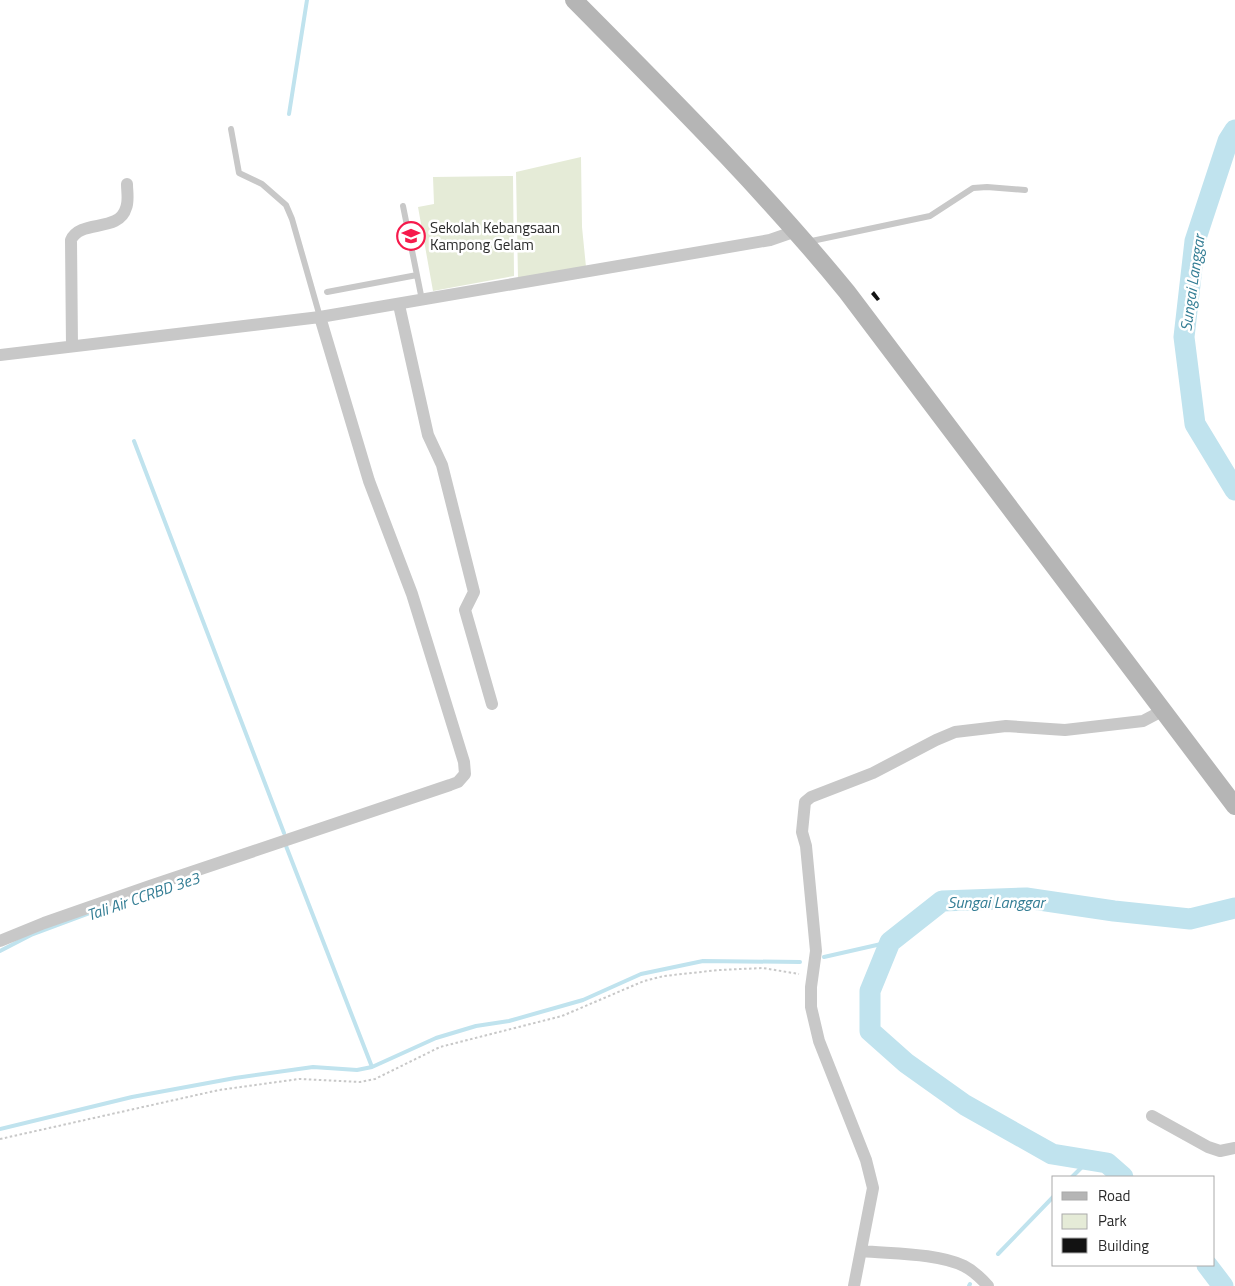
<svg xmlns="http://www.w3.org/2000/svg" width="1235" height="1286" viewBox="0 0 1235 1286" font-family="'Titillium Web',sans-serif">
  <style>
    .green { fill: #e5ebd7 }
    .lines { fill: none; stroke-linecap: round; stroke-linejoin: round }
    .stream { stroke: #c0e3ee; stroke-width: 4 }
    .river { stroke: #c0e3ee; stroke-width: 21 }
    .building { fill: #121212 }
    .path { stroke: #c8c8c8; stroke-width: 2; stroke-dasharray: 2.5 2.5; stroke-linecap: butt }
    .lane { stroke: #c8c8c8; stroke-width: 6 }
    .street { stroke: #c8c8c8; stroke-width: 12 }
    .secondary { stroke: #b5b5b5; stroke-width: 18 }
    .labels { text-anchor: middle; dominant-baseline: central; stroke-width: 5; stroke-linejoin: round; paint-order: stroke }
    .poi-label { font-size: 15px; fill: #2b2b2b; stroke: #fff; text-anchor: start }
    .water-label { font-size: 16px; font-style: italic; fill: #337d94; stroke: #fff }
  </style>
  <rect width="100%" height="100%" fill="#fff"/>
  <path class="green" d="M 581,157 L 582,227 L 586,267 L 518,279 L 516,172 Z
    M 513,176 L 514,276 L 433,291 L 418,207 L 434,204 L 433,177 Z"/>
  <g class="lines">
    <path class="stream" d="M 289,114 L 307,0
      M 134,441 L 284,833
      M 286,846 L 372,1067
      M 0,951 L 31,935 L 90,913
      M 824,957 L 890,942
      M 0,1129 L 132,1097 L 235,1078 L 313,1067 L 357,1070 L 372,1067 L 436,1038 L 476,1026 L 509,1021 L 583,1000 L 641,974 L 703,961 L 800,962
      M 1072,1177 L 1089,1160
      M 998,1254 L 1054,1196
      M 969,1286 L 970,1284"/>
    <path class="river" d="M 1235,130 L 1228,141 L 1195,241 L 1184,337 L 1195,424 L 1235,490
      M 1123,1177 L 1107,1163 L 1052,1154 L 965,1105 L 906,1063 L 870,1031 L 870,991 L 890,942 L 942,901 L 1026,898 L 1114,911 L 1190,919 L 1235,908
      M 1207,1265 L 1223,1286"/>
  </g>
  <path class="building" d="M 874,291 L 880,299 L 877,301 L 871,294 Z"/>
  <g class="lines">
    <path class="path" d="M 0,1139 L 219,1090 L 299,1079 L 360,1082 L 375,1079 L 440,1047 L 562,1016 L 644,981 L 664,976 L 719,970 L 763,968 L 799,974"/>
    <path class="lane" d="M 231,129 L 239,173 L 262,184 L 286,205 L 292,219 L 320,317
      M 403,206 L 422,300
      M 807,242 L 930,216 L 973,188 L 987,187 L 1025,190
      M 327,292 L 417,275"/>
    <path class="street" d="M 399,305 L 428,435 L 442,465 L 474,592 L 465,610 L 492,704
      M 72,346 L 71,240 C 80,219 119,233 126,208 C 129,201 127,192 127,184
      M 0,355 L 320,317 L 770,240 L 796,231
      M 0,941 L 44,923 L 150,886 L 450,785 L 458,782 L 465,774 L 464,762 L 412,594 L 369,481 L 320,317
      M 1152,1116 L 1208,1147 L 1220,1151 L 1235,1148
      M 862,1251 C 892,1254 937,1253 964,1266 C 974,1271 981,1278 988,1286
      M 854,1286 L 873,1188 L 866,1160 L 819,1041 L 811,1007 L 811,987 L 816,951 L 806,846 L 802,832 L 805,802 L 811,797 L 873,773 L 936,740 L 955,732 L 1006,726 L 1065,730 L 1143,721 L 1162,711"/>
    <path class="secondary" d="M 574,0 C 668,95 763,189 847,292 L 1235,806"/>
  </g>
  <defs>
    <symbol id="school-ring" viewBox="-11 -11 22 22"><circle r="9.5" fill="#fff" stroke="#f61a4c" stroke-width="1.5"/><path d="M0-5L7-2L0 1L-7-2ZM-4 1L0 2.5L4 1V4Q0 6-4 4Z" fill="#f61a4c"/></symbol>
  </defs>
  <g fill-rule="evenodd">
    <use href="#school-ring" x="395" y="220" width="32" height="32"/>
  </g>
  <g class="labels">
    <g class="poi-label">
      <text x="430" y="227">Sekolah Kebangsaan<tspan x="430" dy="17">Kampong Gelam</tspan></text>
    </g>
    <g class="water-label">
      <text transform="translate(1192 283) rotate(-82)">Sungai Langgar</text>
      <text transform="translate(143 896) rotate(-19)">Tali Air CCRBD 3e3</text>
      <text x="996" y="902">Sungai Langgar</text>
    </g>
  </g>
  <rect x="1052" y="1176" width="162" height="90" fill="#ffffff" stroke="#aaaaaa"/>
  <rect x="1062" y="1192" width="25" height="8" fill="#b5b5b5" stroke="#aaaaaa"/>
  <text x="1098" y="1201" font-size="15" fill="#2b2b2b">Road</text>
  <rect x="1062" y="1214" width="25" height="15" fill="#e5ebd7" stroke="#aaaaaa"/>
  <text x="1098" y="1226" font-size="15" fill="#2b2b2b">Park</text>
  <rect x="1062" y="1238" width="25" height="15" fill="#121212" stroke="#aaaaaa"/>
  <text x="1098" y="1251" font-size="15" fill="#2b2b2b">Building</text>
</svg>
